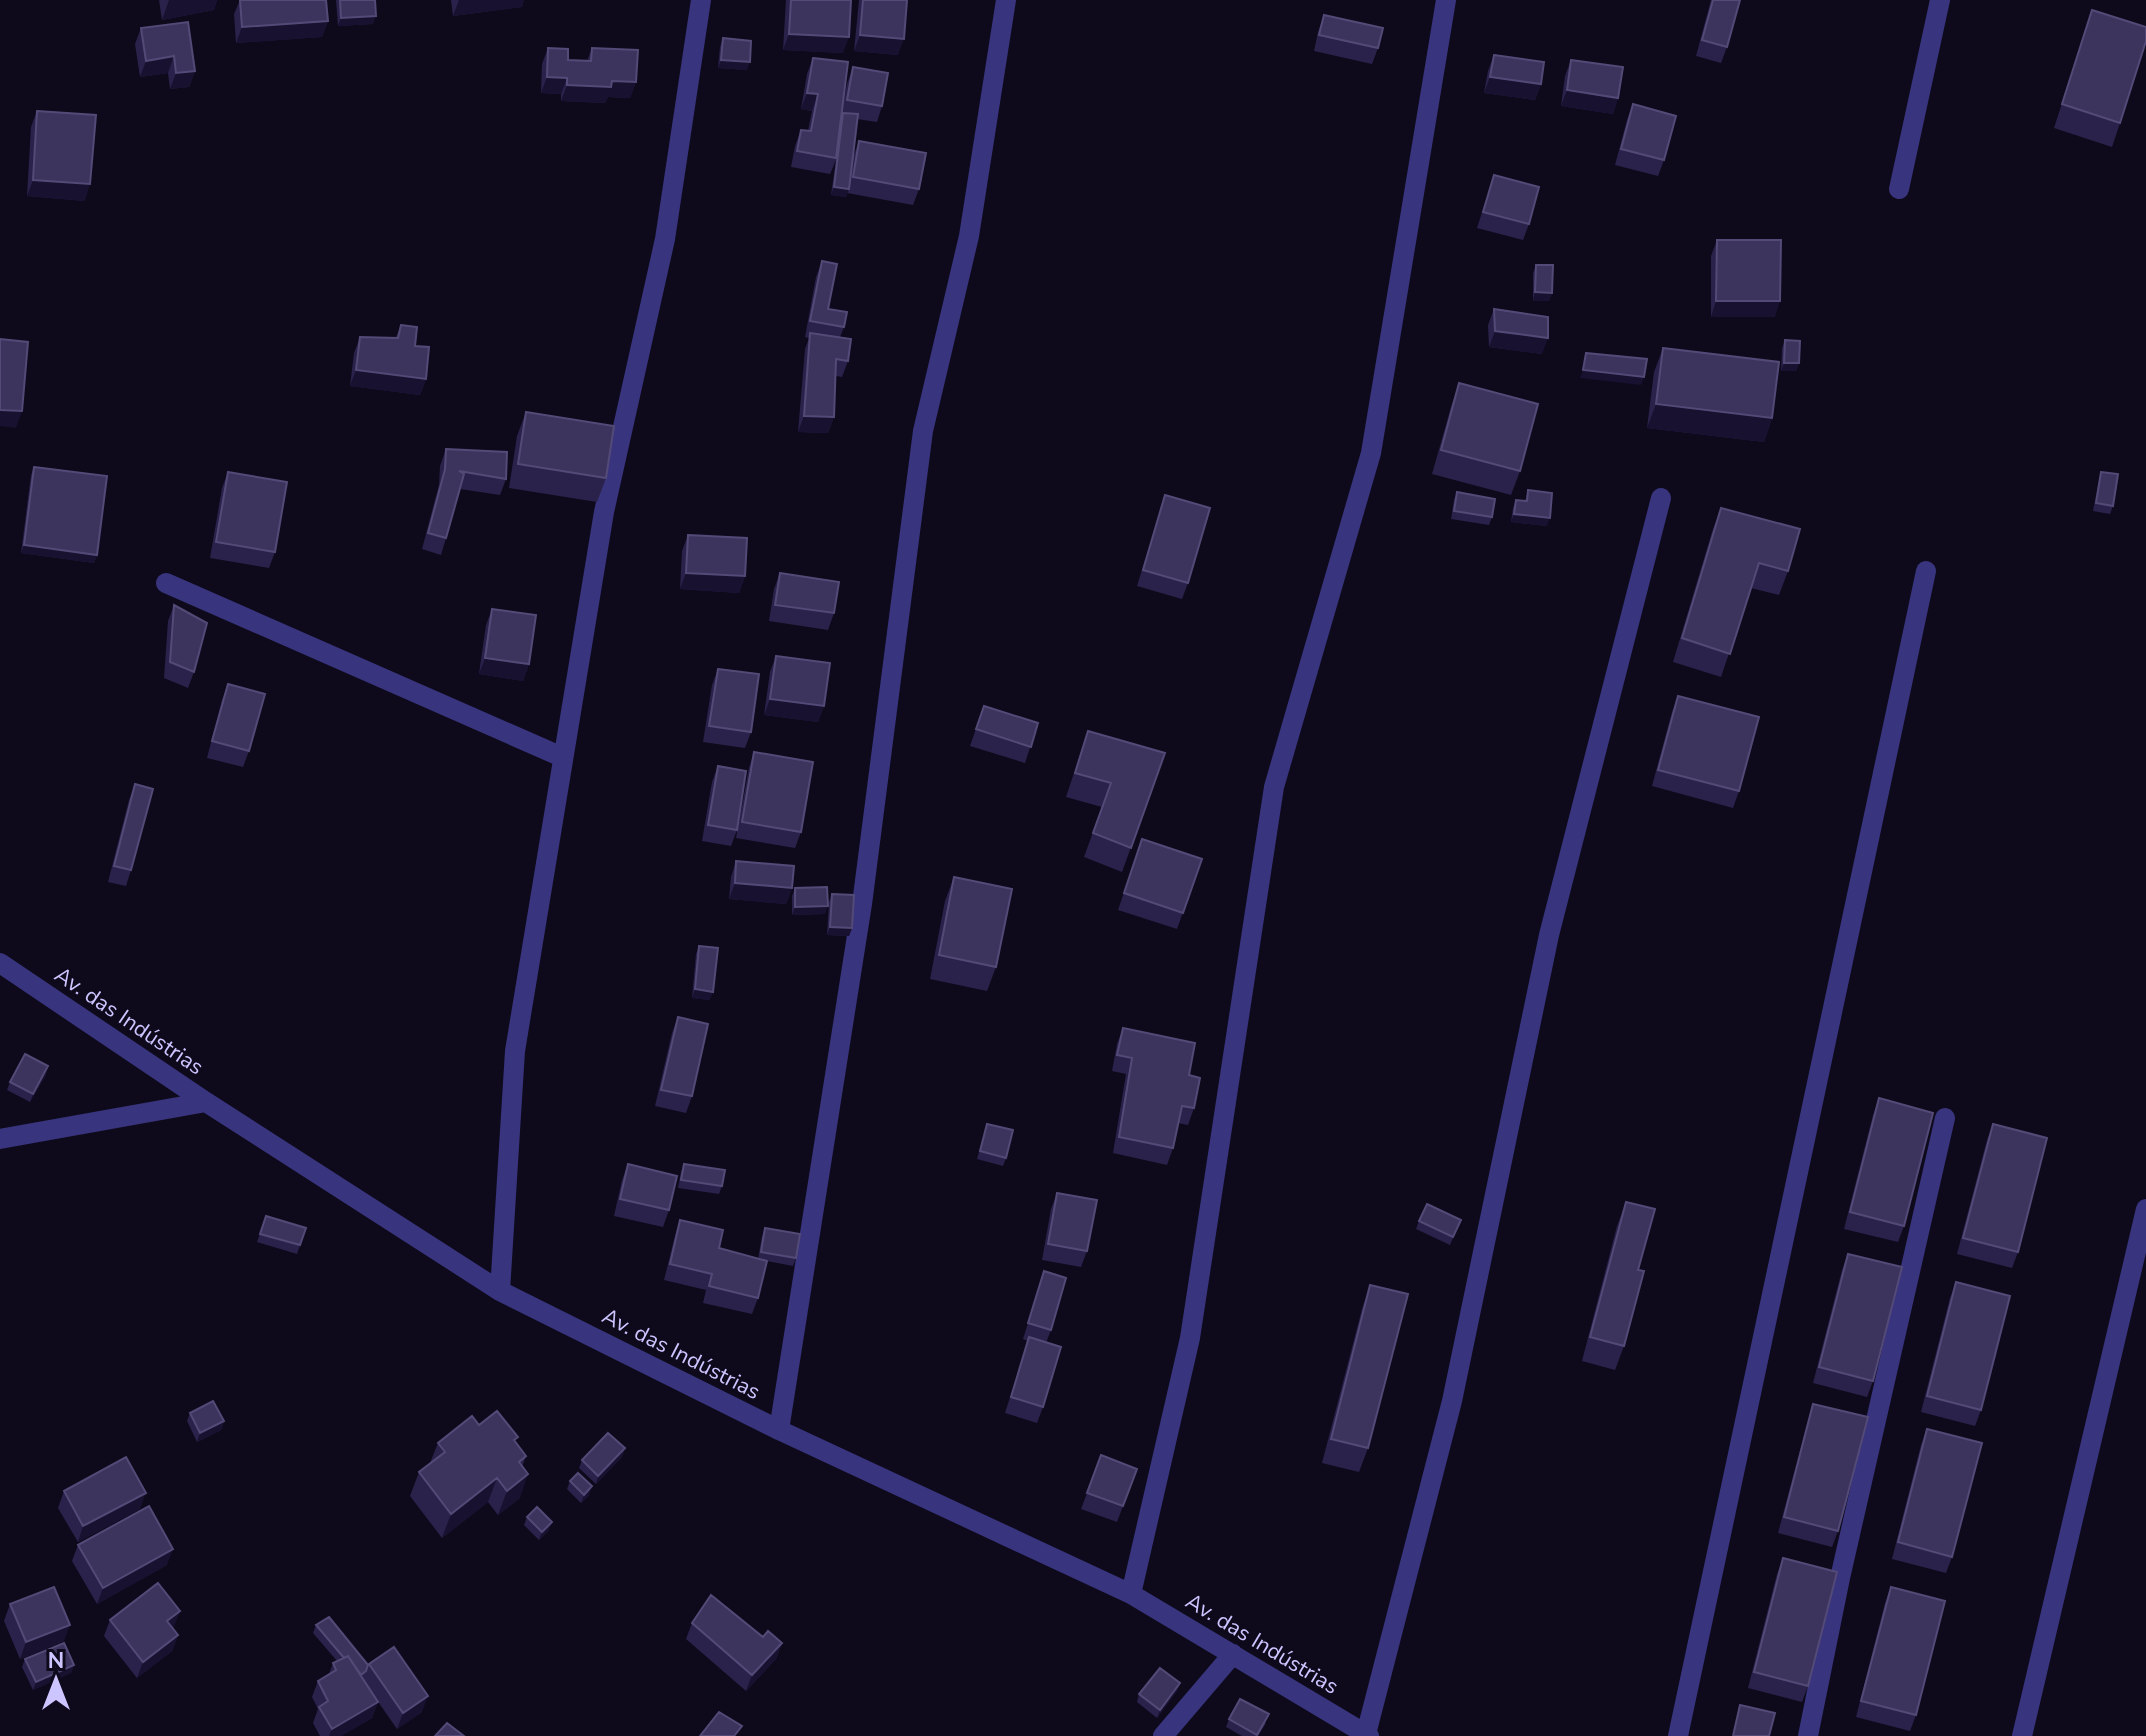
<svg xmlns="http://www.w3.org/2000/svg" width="2146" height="1736" viewBox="0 0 2146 1736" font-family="'Nunito Sans',sans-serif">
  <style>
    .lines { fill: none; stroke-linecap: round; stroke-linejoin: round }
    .minor { stroke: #38347d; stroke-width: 20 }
    .wall { fill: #2b224b }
    .shaded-wall { fill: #181130 }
    .building { fill: #3d345e; stroke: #534a77; stroke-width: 2 }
    .labels { text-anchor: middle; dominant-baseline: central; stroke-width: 6; stroke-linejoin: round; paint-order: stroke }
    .street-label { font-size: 22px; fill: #cdc5ff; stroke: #0e0a1c }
  </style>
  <rect width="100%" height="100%" fill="#0e0a1c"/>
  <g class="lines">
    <path class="minor" d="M 1899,189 L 1940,0
      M 166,583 L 562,757
      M 0,963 L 206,1102 L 500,1291 L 779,1430 L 1131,1594 L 1369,1736
      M 0,1139 L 206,1102
      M 500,1291 L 515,1051 L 604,512 L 665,239 L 701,0
      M 779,1430 L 862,904 L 923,431 L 969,236 L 1006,0
      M 1131,1594 L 1190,1338 L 1274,787 L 1371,453 L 1446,0
      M 1366,1734 L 1452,1401 L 1549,935 L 1661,498
      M 1163,1736 L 1233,1654
      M 1678,1736 L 1926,571
      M 1808,1736 L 1840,1578 L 1945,1118
      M 2022,1736 L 2146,1209"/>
  </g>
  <path class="wall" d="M 159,0 L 217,0 L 214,10 L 162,20 Z
    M 240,0 L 326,0 L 328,21 L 322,37 L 236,43 L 234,14 Z
    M 336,0 L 375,0 L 373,24 L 338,26 Z
    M 451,0 L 524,0 L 522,7 L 453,16 Z
    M 786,0 L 851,0 L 843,53 L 783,50 Z
    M 859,0 L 907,0 L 898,55 L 854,51 Z
    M 1711,0 L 1740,0 L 1727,47 L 1721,63 L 1696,56 Z
    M 2092,10 L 2120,123 L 2112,147 L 2054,128 Z
    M 1324,15 L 1378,48 L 1372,64 L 1314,51 L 1318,32 Z
    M 141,28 L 195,71 L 189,87 L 170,89 L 168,73 L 140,77 L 135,44 Z
    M 723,38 L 747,70 L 718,68 L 720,47 Z
    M 548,48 L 568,60 L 587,61 L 592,48 L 636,82 L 630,98 L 608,97 L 605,103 L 561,101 L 561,94 L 541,93 L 542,64 Z
    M 1494,55 L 1541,84 L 1535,100 L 1484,93 L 1488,71 Z
    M 813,58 L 841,115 L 847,84 L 853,67 L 882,106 L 877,122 L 857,119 L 853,157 L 859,141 L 919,189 L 913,205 L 847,193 L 846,197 L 831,195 L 836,160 L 830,174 L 791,167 L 795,146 L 801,130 L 808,131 L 812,111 L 801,109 L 807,74 Z
    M 1571,60 L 1618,98 L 1613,114 L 1561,106 L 1565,76 Z
    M 1633,104 L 1664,160 L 1658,176 L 1615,165 L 1627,120 Z
    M 37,111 L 85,201 L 27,196 L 31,127 Z
    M 1494,175 L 1529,224 L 1523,240 L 1477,228 Z
    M 1717,240 L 1775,317 L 1711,317 L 1711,256 Z
    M 822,261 L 828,309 L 844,327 L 840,337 L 848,361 L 842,377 L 836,376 L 834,417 L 828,433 L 798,432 L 805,349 L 809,338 L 805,337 L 816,277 Z
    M 1536,265 L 1552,293 L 1549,301 L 1533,301 L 1533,273 Z
    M 1494,309 L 1542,354 L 1489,347 L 1488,325 Z
    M 401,325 L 415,346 L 426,379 L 420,395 L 350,386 L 354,353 L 360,337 L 396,337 Z
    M 1785,340 L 1799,363 L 1796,371 L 1781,371 L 1782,348 Z
    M 1663,348 L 1772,418 L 1764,442 L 1647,428 L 1654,372 Z
    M 1459,383 L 1520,471 L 1511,495 L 1432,474 L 1451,407 Z
    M 526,412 L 606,478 L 597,502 L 509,488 L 517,436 Z
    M 446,449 L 506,479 L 500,495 L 460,489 L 446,538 L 441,555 L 422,549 L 439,485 L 440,466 Z
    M 34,467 L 97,555 L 94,563 L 21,553 L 31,475 Z
    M 228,472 L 275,552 L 269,568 L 210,558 L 222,488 Z
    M 2101,472 L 2113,506 L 2110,514 L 2093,511 L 2099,480 Z
    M 1528,490 L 1547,526 L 1511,522 L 1513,508 L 1516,500 L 1525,501 Z
    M 1457,492 L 1492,517 L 1489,525 L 1451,519 L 1454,500 Z
    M 1165,495 L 1188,583 L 1182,599 L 1137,586 Z
    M 1721,508 L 1788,571 L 1779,595 L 1751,588 L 1721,677 L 1673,662 L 1712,532 Z
    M 688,535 L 745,576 L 739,593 L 680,589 L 682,551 Z
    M 780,573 L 834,613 L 828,630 L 769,621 L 774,589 Z
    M 174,605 L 194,672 L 188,688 L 164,678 L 168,621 Z
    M 492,609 L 529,664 L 523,681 L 479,674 L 486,625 Z
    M 776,656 L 824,706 L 818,722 L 764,715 L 770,672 Z
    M 718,669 L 751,732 L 745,748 L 703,742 L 712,685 Z
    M 228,684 L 249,751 L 243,767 L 207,758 L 222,700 Z
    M 1678,696 L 1739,791 L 1733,808 L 1652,786 L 1672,712 Z
    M 984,706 L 1038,723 L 1025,763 L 970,746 Z
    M 1088,731 L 1165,753 L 1122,872 L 1084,857 L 1102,807 L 1066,797 Z
    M 754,752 L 801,832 L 795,848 L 736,838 L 749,768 Z
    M 718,766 L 737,830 L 731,846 L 702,841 L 712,782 Z
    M 135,784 L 131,870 L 126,886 L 108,882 L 129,800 Z
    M 1142,839 L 1202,859 L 1177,929 L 1118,910 Z
    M 736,861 L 792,888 L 786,904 L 729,899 L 731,877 Z
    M 954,877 L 996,967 L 987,991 L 930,979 L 945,901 Z
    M 795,888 L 825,914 L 792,915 L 792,896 Z
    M 832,894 L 852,928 L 849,936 L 827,935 L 829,902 Z
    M 699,946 L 710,1000 L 692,998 L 696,954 Z
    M 678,1017 L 692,1096 L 686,1113 L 655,1106 L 672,1033 Z
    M 1123,1028 L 1189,1075 L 1194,1108 L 1188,1125 L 1178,1123 L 1173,1148 L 1167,1165 L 1113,1153 L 1126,1074 L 1112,1071 L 1117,1044 Z
    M 46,1075 L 30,1102 L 7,1090 L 10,1082 Z
    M 1879,1098 L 1904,1226 L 1898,1242 L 1844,1229 L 1873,1115 Z
    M 987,1124 L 1006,1158 L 1003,1166 L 977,1159 Z
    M 1993,1124 L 2018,1252 L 2012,1268 L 1957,1254 L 1987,1140 Z
    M 628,1164 L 669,1210 L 663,1227 L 614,1216 L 622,1180 Z
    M 684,1164 L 722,1186 L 719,1194 L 678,1188 L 681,1172 Z
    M 1057,1193 L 1087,1251 L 1081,1267 L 1042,1260 L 1051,1209 Z
    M 1626,1202 L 1638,1270 L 1624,1346 L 1615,1370 L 1582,1361 L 1617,1226 Z
    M 266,1216 L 306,1228 L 297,1254 L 257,1242 Z
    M 680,1220 L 719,1248 L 758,1259 L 762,1236 L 765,1228 L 796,1258 L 793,1266 L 767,1261 L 758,1298 L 752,1314 L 703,1303 L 706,1290 L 664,1280 L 675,1236 Z
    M 1461,1220 L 1450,1245 L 1416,1229 L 1419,1221 Z
    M 1848,1254 L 1873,1381 L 1867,1397 L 1813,1383 L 1842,1270 Z
    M 1044,1271 L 1051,1330 L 1046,1343 L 1043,1407 L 1037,1423 L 1005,1413 L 1028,1341 L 1023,1339 Z
    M 1956,1282 L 1981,1410 L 1975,1426 L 1921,1412 L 1950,1298 Z
    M 1370,1285 L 1368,1448 L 1359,1472 L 1322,1463 L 1362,1309 Z
    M 1813,1404 L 1838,1531 L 1832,1547 L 1778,1533 L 1808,1420 Z
    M 190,1413 L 224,1421 L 221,1430 L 197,1442 L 187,1421 Z
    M 479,1425 L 516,1442 L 526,1456 L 522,1467 L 520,1498 L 498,1515 L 488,1502 L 442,1538 L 410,1496 L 419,1472 L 430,1463 L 438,1443 Z
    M 1927,1429 L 1952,1557 L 1946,1573 L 1892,1559 L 1921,1445 Z
    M 625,1448 L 622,1457 L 596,1484 L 579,1468 L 582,1460 Z
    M 1101,1455 L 1137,1469 L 1117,1522 L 1081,1509 Z
    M 570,1481 L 589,1495 L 581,1503 L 567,1489 Z
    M 64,1491 L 140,1509 L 78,1542 L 58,1508 Z
    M 527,1517 L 549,1530 L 539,1540 L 524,1525 Z
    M 78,1545 L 167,1565 L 97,1604 L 72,1561 Z
    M 1783,1558 L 1808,1686 L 1802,1702 L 1748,1688 L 1777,1574 Z
    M 1891,1587 L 1916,1715 L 1910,1731 L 1856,1717 L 1885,1603 Z
    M 10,1604 L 64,1641 L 20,1659 L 4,1621 Z
    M 110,1620 L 174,1627 L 172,1628 L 178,1635 L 172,1651 L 137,1678 L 104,1636 Z
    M 692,1623 L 763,1637 L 782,1643 L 776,1659 L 746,1691 L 686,1639 Z
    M 316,1625 L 368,1665 L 369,1664 L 422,1712 L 397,1729 L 372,1693 L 378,1702 L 372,1718 L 341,1736 L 320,1736 L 313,1723 L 318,1709 L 312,1697 L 318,1681 L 329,1674 L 333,1663 L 337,1661 L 313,1633 Z
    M 25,1659 L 74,1665 L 71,1673 L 33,1690 L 22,1667 Z
    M 1180,1683 L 1177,1691 L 1157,1718 L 1137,1702 L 1139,1694 Z
    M 1229,1719 L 1266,1723 L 1258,1736 L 1242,1736 L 1226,1727 Z"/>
  <path class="shaded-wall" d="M 169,0 L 217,0 L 214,10 L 162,20 Z
    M 459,0 L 524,0 L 522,7 L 453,16 Z
    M 376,16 L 373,24 L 338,26 L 341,18 Z
    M 328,21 L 322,37 L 236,43 L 242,27 Z
    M 789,34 L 849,37 L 843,53 L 783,50 Z
    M 860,35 L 904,39 L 898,55 L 854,51 Z
    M 174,56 L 168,73 L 140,77 L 146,61 Z
    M 721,60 L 750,62 L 747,70 L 718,68 Z
    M 195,71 L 189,87 L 170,89 L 176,73 Z
    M 547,77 L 567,78 L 561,94 L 541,93 Z
    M 1490,77 L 1541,84 L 1535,100 L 1484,93 Z
    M 612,81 L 636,82 L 630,98 L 608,97 L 605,103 L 561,101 L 567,85 Z
    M 1567,90 L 1618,98 L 1613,114 L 1561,106 Z
    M 807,93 L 818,94 L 812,111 L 801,109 Z
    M 33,180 L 90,184 L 85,201 L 27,196 Z
    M 834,187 L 849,189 L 846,197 L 831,195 Z
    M 1535,292 L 1552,293 L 1549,301 L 1533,301 Z
    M 1716,301 L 1780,301 L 1775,317 L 1711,317 Z
    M 1495,331 L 1548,338 L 1542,354 L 1489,347 Z
    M 1784,363 L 1799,363 L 1796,371 L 1781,371 Z
    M 356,370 L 426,379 L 420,395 L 350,386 Z
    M 1583,370 L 1644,377 L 1641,385 L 1580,378 Z
    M 1656,404 L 1772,418 L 1764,442 L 1647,428 Z
    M 0,410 L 22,411 L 16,428 L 0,426 Z
    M 804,416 L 834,417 L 828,433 L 798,432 Z
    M 1514,514 L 1550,518 L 1547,526 L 1511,522 Z
    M 24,545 L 97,555 L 94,563 L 21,553 Z
    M 686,573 L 745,576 L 739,593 L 680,589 Z
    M 485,658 L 529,664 L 523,681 L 479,674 Z
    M 770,699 L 824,706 L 818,722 L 764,715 Z
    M 735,883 L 792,888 L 786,904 L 729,899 Z
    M 828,906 L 825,914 L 792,915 L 795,907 Z
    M 830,927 L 852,928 L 849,936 L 827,935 Z
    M 695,989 L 713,992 L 710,1000 L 692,998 Z
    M 48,1066 L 46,1075 L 30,1102 L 33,1094 Z
    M 224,1421 L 221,1430 L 197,1442 L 200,1433 Z
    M 625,1448 L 622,1457 L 596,1484 L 598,1476 Z
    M 528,1474 L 520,1498 L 498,1515 L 507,1491 Z
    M 497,1478 L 488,1502 L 442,1538 L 451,1514 Z
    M 592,1486 L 589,1495 L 581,1503 L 584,1495 Z
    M 146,1493 L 140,1509 L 78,1542 L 83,1526 Z
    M 552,1522 L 549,1530 L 539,1540 L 542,1532 Z
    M 173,1549 L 167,1565 L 97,1604 L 103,1588 Z
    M 180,1611 L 174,1627 L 161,1637 L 167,1621 Z
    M 70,1625 L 64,1641 L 20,1659 L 26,1642 Z
    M 178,1635 L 172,1651 L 137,1678 L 143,1662 Z
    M 782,1643 L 776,1659 L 746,1691 L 752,1675 Z
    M 74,1665 L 71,1673 L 33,1690 L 36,1682 Z
    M 1180,1683 L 1177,1691 L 1157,1718 L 1160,1710 Z
    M 428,1696 L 422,1712 L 397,1729 L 403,1713 Z
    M 378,1702 L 372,1718 L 341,1736 L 329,1736 L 332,1729 Z"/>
  <path class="building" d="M 240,0 L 326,0 L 328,21 L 242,27 Z
    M 340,0 L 375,0 L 376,16 L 341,18 Z
    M 791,0 L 851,0 L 849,37 L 789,34 Z
    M 863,0 L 907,0 L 904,39 L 860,35 Z
    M 1713,0 L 1740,0 L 1727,47 L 1702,40 Z
    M 2092,10 L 2146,27 L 2146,41 L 2120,123 L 2062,104 Z
    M 1324,15 L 1383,28 L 1378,48 L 1319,35 Z
    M 188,22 L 195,71 L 176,73 L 174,56 L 146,61 L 141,28 Z
    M 723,38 L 751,41 L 750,62 L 721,60 Z
    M 548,48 L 568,49 L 568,60 L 591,61 L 592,48 L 638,50 L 636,82 L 612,81 L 611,87 L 567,85 L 567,78 L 547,77 Z
    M 1494,55 L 1544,62 L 1541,84 L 1490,77 Z
    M 813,58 L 848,62 L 836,158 L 797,151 L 801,130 L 811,131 L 818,94 L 807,93 Z
    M 1571,60 L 1623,67 L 1618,98 L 1567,90 Z
    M 853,67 L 888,73 L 882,106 L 847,100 Z
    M 1633,104 L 1676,116 L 1664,160 L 1621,149 Z
    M 37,111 L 96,115 L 90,184 L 33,180 Z
    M 843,113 L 858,114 L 849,189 L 834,187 Z
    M 859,141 L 926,153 L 919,189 L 853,177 Z
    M 1494,175 L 1539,187 L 1529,224 L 1483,212 Z
    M 1717,240 L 1781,240 L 1780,301 L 1716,301 Z
    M 822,261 L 837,264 L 828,309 L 847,312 L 844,327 L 810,321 Z
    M 1536,265 L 1553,265 L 1552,293 L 1535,292 Z
    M 1494,309 L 1548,317 L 1548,338 L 1495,331 Z
    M 401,325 L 417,327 L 415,346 L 429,347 L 426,379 L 356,370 L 360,337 L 398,338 Z
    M 810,333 L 851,339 L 848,361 L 836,359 L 834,417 L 804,416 Z
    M 0,339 L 28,342 L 22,411 L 0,410 Z
    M 1785,340 L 1800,341 L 1799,363 L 1784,363 Z
    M 1663,348 L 1779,362 L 1772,418 L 1656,404 Z
    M 1586,353 L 1647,359 L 1644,377 L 1583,370 Z
    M 1459,383 L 1538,404 L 1520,471 L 1441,450 Z
    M 526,412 L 614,426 L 606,478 L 518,464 Z
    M 446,449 L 507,452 L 506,479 L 459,471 L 464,474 L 446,538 L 428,533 L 445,469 Z
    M 34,467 L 107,476 L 97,555 L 24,545 Z
    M 228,472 L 287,482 L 275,552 L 216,542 Z
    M 2101,472 L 2118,474 L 2113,506 L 2096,503 Z
    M 1528,490 L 1552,493 L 1550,518 L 1514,514 L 1516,500 L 1527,501 Z
    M 1457,492 L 1495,499 L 1492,517 L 1454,511 Z
    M 1165,495 L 1210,508 L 1188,583 L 1143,570 Z
    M 1721,508 L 1800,529 L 1788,571 L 1759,563 L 1730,654 L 1682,638 Z
    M 688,535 L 747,538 L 745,576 L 686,573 Z
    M 780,573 L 839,582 L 834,613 L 775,605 Z
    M 174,605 L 207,623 L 194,672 L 170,662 Z
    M 492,609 L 536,615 L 529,664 L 485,658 Z
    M 776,656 L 830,663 L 824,706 L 770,699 Z
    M 718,669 L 759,674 L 751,732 L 709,726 Z
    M 228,684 L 265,694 L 249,751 L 212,741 Z
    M 1678,696 L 1759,717 L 1739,791 L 1658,770 Z
    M 984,706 L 1038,723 L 1031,747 L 976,729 Z
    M 1088,731 L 1165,753 L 1131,848 L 1093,833 L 1111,783 L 1075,773 Z
    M 754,752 L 813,762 L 801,832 L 742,822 Z
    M 718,766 L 746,771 L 737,830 L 708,825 Z
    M 135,784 L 153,789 L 131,870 L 114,866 Z
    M 1142,839 L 1202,859 L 1183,913 L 1124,893 Z
    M 736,861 L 794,866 L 792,888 L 735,883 Z
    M 954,877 L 1012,889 L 996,967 L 939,955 Z
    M 827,887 L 828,906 L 795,907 L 795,888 Z
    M 832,894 L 854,895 L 852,928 L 830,927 Z
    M 699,946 L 718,948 L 713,992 L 695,989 Z
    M 678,1017 L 708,1024 L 692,1096 L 661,1090 Z
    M 1123,1028 L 1195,1043 L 1189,1075 L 1200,1078 L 1194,1108 L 1182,1106 L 1173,1148 L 1119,1137 L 1132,1058 L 1117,1055 Z
    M 25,1054 L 48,1066 L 33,1094 L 10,1082 Z
    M 1879,1098 L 1933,1113 L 1904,1226 L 1850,1212 Z
    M 987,1124 L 1013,1130 L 1006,1158 L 980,1151 Z
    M 1993,1124 L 2047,1138 L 2018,1252 L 1963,1238 Z
    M 628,1164 L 677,1176 L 669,1210 L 620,1199 Z
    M 684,1164 L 725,1170 L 722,1186 L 681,1180 Z
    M 1057,1193 L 1097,1200 L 1087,1251 L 1048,1244 Z
    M 1626,1202 L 1655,1209 L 1638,1270 L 1644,1271 L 1624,1346 L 1590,1337 Z
    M 1427,1204 L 1461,1220 L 1453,1237 L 1419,1221 Z
    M 266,1216 L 306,1228 L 300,1245 L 260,1234 Z
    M 680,1220 L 723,1230 L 719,1248 L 767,1261 L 758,1298 L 709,1286 L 712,1274 L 670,1264 Z
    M 765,1228 L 800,1234 L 796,1258 L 761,1252 Z
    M 1848,1254 L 1902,1267 L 1873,1381 L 1819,1367 Z
    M 1044,1271 L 1066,1278 L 1051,1330 L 1028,1323 Z
    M 1956,1282 L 2010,1296 L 1981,1410 L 1927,1396 Z
    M 1370,1285 L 1408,1294 L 1368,1448 L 1331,1439 Z
    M 1029,1337 L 1061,1347 L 1043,1407 L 1011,1397 Z
    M 213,1401 L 224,1421 L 200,1433 L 190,1413 Z
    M 1813,1404 L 1868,1417 L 1838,1531 L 1784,1517 Z
    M 497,1411 L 518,1437 L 514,1440 L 526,1456 L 519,1462 L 528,1474 L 507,1491 L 497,1478 L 451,1514 L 419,1472 L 445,1452 L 438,1443 L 472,1416 L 479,1425 Z
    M 1927,1429 L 1982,1443 L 1952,1557 L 1898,1542 Z
    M 608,1433 L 625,1448 L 598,1476 L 582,1460 Z
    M 1101,1455 L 1137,1469 L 1123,1506 L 1087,1493 Z
    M 126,1457 L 146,1493 L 83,1526 L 64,1491 Z
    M 578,1473 L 592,1486 L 584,1495 L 570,1481 Z
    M 149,1506 L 173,1549 L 103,1588 L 78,1545 Z
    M 537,1507 L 552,1522 L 542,1532 L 527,1517 Z
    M 1783,1558 L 1837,1572 L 1808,1686 L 1754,1672 Z
    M 158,1583 L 180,1611 L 167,1621 L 178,1635 L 143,1662 L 110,1620 Z
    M 54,1587 L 70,1625 L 26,1642 L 10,1604 Z
    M 1891,1587 L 1945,1601 L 1916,1715 L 1861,1701 Z
    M 711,1595 L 763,1637 L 768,1631 L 782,1643 L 752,1675 L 692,1623 Z
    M 329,1617 L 368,1665 L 366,1671 L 361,1675 L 348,1656 L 344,1658 L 316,1625 Z
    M 64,1643 L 74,1665 L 36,1682 L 25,1659 Z
    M 394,1647 L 428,1696 L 403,1713 L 369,1664 Z
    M 348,1656 L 378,1702 L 332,1729 L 319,1707 L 328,1701 L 318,1681 L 336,1670 L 333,1663 Z
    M 1160,1668 L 1180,1683 L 1160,1710 L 1139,1694 Z
    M 1240,1699 L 1269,1714 L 1257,1735 L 1229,1719 Z
    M 1740,1705 L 1775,1713 L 1769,1736 L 1733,1736 Z
    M 719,1712 L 742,1726 L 734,1736 L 700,1736 Z
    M 447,1723 L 464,1736 L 435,1736 Z"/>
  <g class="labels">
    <g class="street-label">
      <text transform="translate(129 1021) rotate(34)">Av. das Indústrias</text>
      <text transform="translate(681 1354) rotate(27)">Av. das Indústrias</text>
      <text transform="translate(1262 1644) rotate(31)">Av. das Indústrias</text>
    </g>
  </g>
  <g transform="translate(56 1680)" stroke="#0e0a1c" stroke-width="6" paint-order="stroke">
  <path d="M0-6L14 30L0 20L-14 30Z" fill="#cdc5ff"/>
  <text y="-12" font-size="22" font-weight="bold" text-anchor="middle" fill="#cdc5ff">N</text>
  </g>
</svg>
